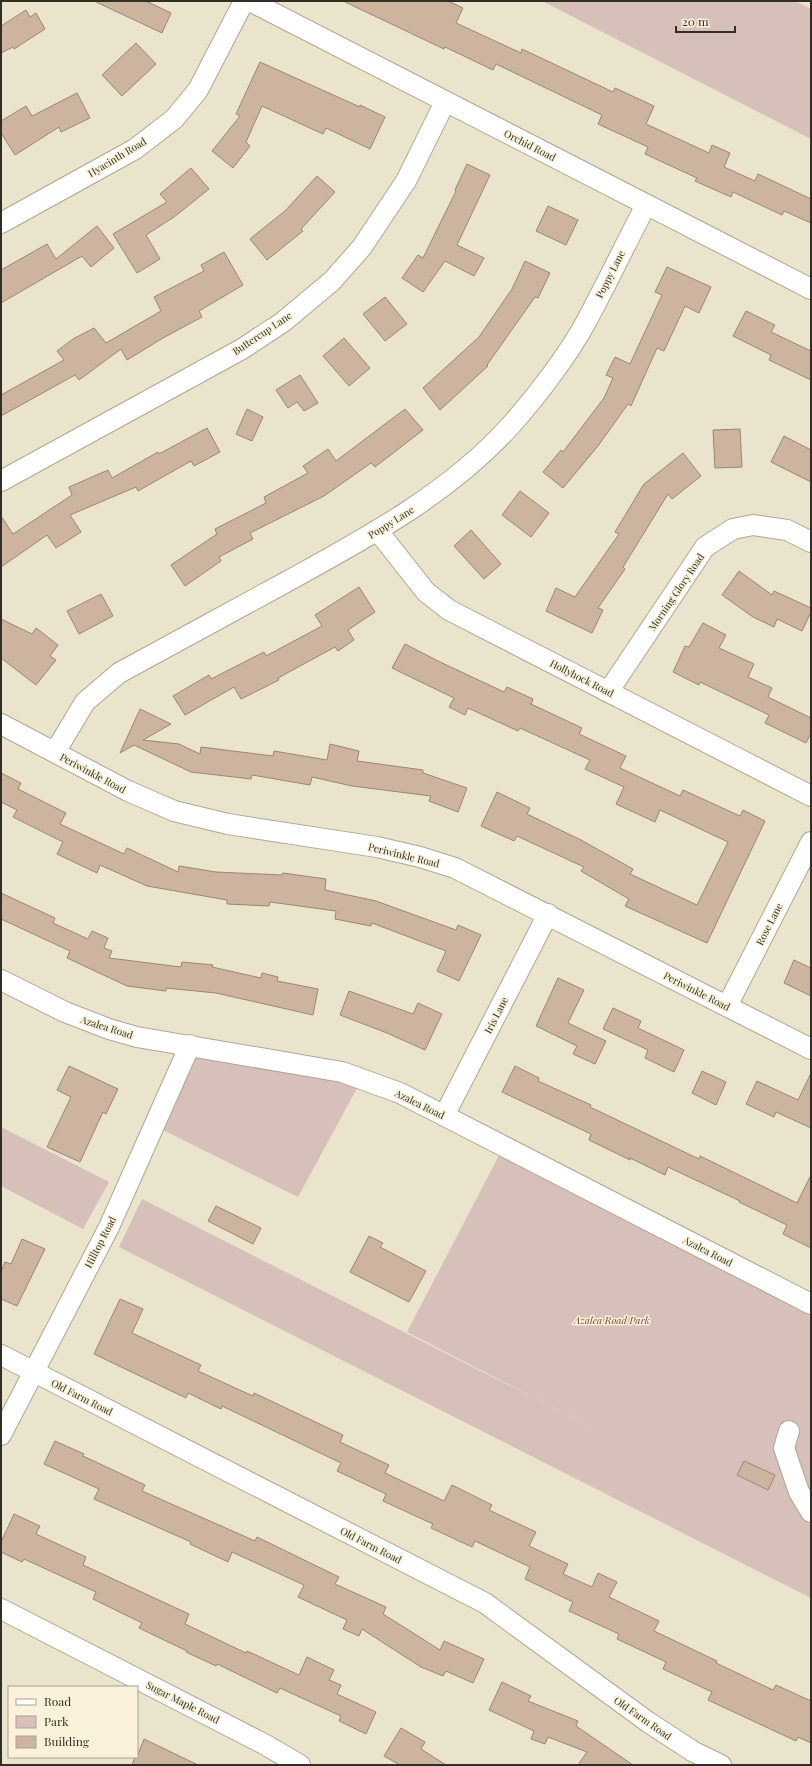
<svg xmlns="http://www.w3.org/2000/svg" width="812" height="1766" viewBox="0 0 812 1766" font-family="'Playfair Display',serif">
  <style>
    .green { fill: #d7bfba }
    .building { fill: #cdb49f; stroke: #998676 }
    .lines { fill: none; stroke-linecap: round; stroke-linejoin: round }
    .minor-casing { stroke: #aea790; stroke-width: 22 }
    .minor { stroke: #fff; stroke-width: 20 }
    .labels { text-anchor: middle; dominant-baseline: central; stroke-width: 3; stroke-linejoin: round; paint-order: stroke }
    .street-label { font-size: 10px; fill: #312f25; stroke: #f9f1d9 }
    .park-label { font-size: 10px; font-style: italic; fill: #7a483f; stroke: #f9f1d9 }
  </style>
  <rect width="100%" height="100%" fill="#ebe4cc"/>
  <path class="green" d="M 542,1 L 795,1 L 811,9 L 811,139 Z
    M 190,1045 L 362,1079 L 298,1197 L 155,1126 Z
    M 1,1127 L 109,1182 L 83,1229 L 1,1186 Z
    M 504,1146 L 811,1304 L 811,1598 L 119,1247 L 142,1199 L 589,1426 L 407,1332 Z"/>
  <path class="building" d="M 94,1 L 146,1 L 171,13 L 162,33 Z
    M 343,1 L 448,1 L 463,8 L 456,23 L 521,53 L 522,49 L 613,92 L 615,88 L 654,106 L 646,124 L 709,153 L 712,145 L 730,153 L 724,167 L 755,181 L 758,174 L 811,199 L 811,223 L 784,211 L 782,215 L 733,192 L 731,197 L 695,181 L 697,178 L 645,154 L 648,147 L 598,124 L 602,115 L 496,64 L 493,70 L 445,47 L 444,49 Z
    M 26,10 L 30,17 L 36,13 L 45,29 L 14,49 L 13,47 L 1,53 L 1,26 Z
    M 136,43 L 156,64 L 122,96 L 102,75 Z
    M 260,62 L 360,107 L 360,105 L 385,117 L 370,149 L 326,128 L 323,134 L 262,106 L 246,142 L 250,146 L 233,168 L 212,151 L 240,116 L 236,114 Z
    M 77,93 L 90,118 L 61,132 L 59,127 L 15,155 L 1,133 L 1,121 L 26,106 L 32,116 Z
    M 467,164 L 490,175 L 457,245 L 484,258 L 474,276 L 445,261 L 423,292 L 402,278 L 418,255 L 423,258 L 456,191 L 455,190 Z
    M 191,168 L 209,189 L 174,217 L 146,235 L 160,259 L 137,273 L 113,234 L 167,202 L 160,194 Z
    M 317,176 L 335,192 L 301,229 L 303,231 L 267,260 L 250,239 L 286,210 Z
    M 548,206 L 578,220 L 566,245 L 536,231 Z
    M 97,226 L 114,248 L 91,267 L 82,256 L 1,303 L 1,270 L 47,244 L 56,259 Z
    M 224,252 L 243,285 L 199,311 L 202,317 L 163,338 L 127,360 L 121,349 L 79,380 L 75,375 L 1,416 L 1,395 L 64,360 L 57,351 L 73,339 L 94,328 L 106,343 L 161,311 L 154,297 L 204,271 L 201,265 Z
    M 525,261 L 550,273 L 538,298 L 535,297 L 487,365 L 488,366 L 440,410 L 423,388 L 479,337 L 512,289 Z
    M 667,267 L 711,287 L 699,313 L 685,306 L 664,351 L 657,348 L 631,406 L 628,404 L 598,446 L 563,488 L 543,472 L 561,450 L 563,452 L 604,398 L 613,378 L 606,375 L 615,357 L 630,364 L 662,295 L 655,292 Z
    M 385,297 L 407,324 L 385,341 L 363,314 Z
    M 746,311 L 775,325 L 771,332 L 811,351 L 811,380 L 769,360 L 771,355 L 733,336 Z
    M 344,338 L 370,368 L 349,386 L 323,356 Z
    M 300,375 L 318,403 L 304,411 L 297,402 L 288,408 L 276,390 Z
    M 247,409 L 263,417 L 252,441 L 236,434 Z
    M 405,409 L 423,430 L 375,467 L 371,463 L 324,496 L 250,533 L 253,539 L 219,557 L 221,561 L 185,586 L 171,565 L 217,534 L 215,529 L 266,503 L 264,497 L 308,473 L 303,466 L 328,449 L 336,461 Z
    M 207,428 L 220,452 L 194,466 L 191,461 L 138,491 L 136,487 L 70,515 L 81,532 L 56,548 L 47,535 L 1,567 L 1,516 L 13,534 L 72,495 L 69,487 L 108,470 L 112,478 L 158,452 L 159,454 Z
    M 740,429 L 742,467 L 715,468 L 713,430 Z
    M 784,436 L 811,450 L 811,482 L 771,462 Z
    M 683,453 L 701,476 L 672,499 L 668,494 L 623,567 L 625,569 L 598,608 L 603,610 L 592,633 L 546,611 L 556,588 L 575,597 L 619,534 L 615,532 L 644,484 Z
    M 520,491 L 549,513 L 531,537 L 502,515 Z
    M 471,530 L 501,564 L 484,579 L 454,546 Z
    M 739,571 L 772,595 L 774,591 L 811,608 L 811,612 L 802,631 L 777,619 L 774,627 L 753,617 L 722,595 Z
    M 359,587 L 375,612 L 348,630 L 354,640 L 338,651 L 335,647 L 278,678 L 279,680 L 241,699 L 234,687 L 185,715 L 173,696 L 209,675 L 211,679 L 264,652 L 266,656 L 322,626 L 315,615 Z
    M 101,594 L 113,616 L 79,634 L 67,611 Z
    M 1,619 L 32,634 L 36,628 L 58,645 L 50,656 L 56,660 L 36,685 L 1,658 Z
    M 703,623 L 726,635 L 719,648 L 754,664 L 748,677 L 772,688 L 768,697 L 811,718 L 811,733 L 806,743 L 765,723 L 769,715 L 700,682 L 699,685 L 673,672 L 685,646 L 689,647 Z
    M 405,644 L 438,661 L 504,692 L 507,687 L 533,699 L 531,704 L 582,728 L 579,734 L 626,756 L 620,768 L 680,796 L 683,790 L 740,816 L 743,810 L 765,821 L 707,943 L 625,906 L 629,899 L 581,871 L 584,867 L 517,836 L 514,841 L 481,826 L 497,792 L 530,808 L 527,814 L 581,840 L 633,869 L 630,874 L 697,905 L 728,842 L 660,810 L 655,822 L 616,804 L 624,787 L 585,769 L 590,760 L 520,728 L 518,731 L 468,708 L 465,715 L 449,707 L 454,698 L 392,668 Z
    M 140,709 L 171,724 L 143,740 L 179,744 L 200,754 L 201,747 L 273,756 L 274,751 L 327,760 L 330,744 L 359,751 L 357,761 L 423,770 L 423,773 L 467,788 L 458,812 L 429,801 L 431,796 L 352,786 L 312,777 L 310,785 L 252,775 L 251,779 L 191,772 L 134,745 L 120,753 Z
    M 1,773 L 21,783 L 18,789 L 66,813 L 60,824 L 124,854 L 127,848 L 178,872 L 179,866 L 216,872 L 282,875 L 283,873 L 326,879 L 325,890 L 376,901 L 456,930 L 458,925 L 481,935 L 459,981 L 437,971 L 446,951 L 372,923 L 371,926 L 335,919 L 336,911 L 270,902 L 269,906 L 227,904 L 227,900 L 147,886 L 100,865 L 97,873 L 57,854 L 63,842 L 13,817 L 17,810 L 1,802 Z
    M 1,893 L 55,918 L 53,923 L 88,939 L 92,931 L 108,938 L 104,948 L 112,951 L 109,958 L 181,967 L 182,962 L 213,965 L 212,967 L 261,978 L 262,973 L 278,977 L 277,981 L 318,989 L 313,1015 L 216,993 L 166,988 L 166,991 L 127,986 L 67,958 L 70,951 L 1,919 Z
    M 794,960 L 811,968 L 811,996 L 784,983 Z
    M 558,978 L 584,990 L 568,1023 L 606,1041 L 595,1064 L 573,1054 L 577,1046 L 536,1026 Z
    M 349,991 L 413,1014 L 418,1003 L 442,1014 L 425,1050 L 387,1033 L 340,1015 Z
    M 613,1008 L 641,1021 L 638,1028 L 684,1050 L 674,1072 L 645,1058 L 648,1050 L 603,1029 Z
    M 69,1066 L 118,1089 L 106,1114 L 103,1112 L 80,1162 L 47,1147 L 71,1097 L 57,1090 Z
    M 515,1066 L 539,1078 L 538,1081 L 591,1105 L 590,1107 L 699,1159 L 700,1156 L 797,1203 L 811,1175 L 811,1248 L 783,1234 L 787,1225 L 739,1202 L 740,1201 L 668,1167 L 665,1175 L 630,1158 L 630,1160 L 589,1140 L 591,1134 L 502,1092 Z
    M 702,1071 L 726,1082 L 716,1105 L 692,1093 Z
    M 811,1073 L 811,1128 L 776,1112 L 774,1117 L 746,1104 L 757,1081 L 798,1100 Z
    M 216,1206 L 261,1228 L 253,1244 L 208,1221 Z
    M 369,1236 L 383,1243 L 380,1247 L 426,1271 L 409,1302 L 350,1272 Z
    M 22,1239 L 45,1249 L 17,1306 L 1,1299 L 1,1271 L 5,1262 L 11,1264 Z
    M 120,1299 L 143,1309 L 132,1333 L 201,1365 L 198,1371 L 253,1396 L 254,1393 L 343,1435 L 340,1442 L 389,1465 L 385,1473 L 444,1501 L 452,1485 L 492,1505 L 489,1510 L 536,1532 L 529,1546 L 568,1564 L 563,1574 L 592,1587 L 598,1573 L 617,1582 L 609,1597 L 659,1621 L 654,1631 L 717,1661 L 716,1663 L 773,1690 L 776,1685 L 811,1701 L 811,1743 L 798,1737 L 796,1741 L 708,1700 L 712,1692 L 663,1669 L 666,1662 L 617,1639 L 619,1634 L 569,1611 L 573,1602 L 525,1579 L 530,1567 L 475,1541 L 472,1547 L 431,1528 L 433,1524 L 383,1501 L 386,1494 L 337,1471 L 341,1463 L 222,1406 L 221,1409 L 188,1393 L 186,1398 L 94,1354 Z
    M 55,1441 L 84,1454 L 83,1456 L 145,1485 L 142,1491 L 255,1541 L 257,1537 L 339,1577 L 335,1584 L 386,1607 L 383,1614 L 440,1650 L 444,1641 L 484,1659 L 473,1683 L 446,1671 L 443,1676 L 421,1667 L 362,1629 L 359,1636 L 343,1629 L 347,1620 L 298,1597 L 304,1585 L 232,1552 L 228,1562 L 190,1544 L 191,1542 L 94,1499 L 99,1489 L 44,1464 Z
    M 744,1461 L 775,1475 L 768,1490 L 737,1475 Z
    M 14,1514 L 40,1526 L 36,1534 L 86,1557 L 83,1565 L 189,1614 L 185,1624 L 246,1653 L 247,1651 L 299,1675 L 307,1657 L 334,1670 L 329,1680 L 341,1685 L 337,1694 L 376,1712 L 366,1734 L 339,1721 L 341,1716 L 280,1688 L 277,1693 L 217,1664 L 216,1666 L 186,1652 L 187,1651 L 139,1628 L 142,1623 L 93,1599 L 96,1592 L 24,1559 L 22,1562 L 1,1552 L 1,1542 Z
    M 502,1682 L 531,1696 L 528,1701 L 578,1721 L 576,1726 L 633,1765 L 578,1765 L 587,1752 L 548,1737 L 545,1744 L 531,1739 L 534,1731 L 489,1710 Z
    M 401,1728 L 425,1742 L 421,1749 L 446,1765 L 400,1765 L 384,1756 Z
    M 144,1739 L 198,1765 L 132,1765 L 135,1757 L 137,1757 Z"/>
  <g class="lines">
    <defs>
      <path id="minor" d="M 250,1 L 811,289
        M 1,223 L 135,149 L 174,119 L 198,90 L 244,1
        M 1,481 L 242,349 L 283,322 L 332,281 L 362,247 L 406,181 L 445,102
        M 377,530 L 426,592 L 449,610 L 811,796
        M 608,692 L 705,547 L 733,529 L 753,525 L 787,530 L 811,542
        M 1,724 L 128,791 L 174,811 L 228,824 L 377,847 L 420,857 L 455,868 L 811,1049
        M 55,752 L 85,702 L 119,673 C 175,642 232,612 288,581 C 368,537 450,493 511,425 C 537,396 568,355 586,322 C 607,283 626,243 646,205
        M 1,980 L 65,1012 L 109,1029 L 137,1037 L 342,1072 L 400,1093 L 811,1304
        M 727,1006 L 811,842
        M 444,1116 L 548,914
        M 1,1355 L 485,1603 L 648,1722 L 694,1752 L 721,1765
        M 789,1431 L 784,1448 L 799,1492 L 811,1512
        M 1,1435 L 109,1227 L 190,1045
        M 1,1609 L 264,1744 L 300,1765"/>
    </defs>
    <use href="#minor" class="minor-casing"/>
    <use href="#minor" class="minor"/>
  </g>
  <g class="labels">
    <g class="street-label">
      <text transform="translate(530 145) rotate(27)">Orchid Road</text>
      <text transform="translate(117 157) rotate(-31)">Hyacinth Road</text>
      <text transform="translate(610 274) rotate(-63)">Poppy Lane</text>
      <text transform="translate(262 333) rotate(-34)">Buttercup Lane</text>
      <text transform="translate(391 522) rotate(-32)">Poppy Lane</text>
      <text transform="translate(676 592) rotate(-56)">Morning Glory Road</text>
      <text transform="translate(582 678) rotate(27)">Hollyhock Road</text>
      <text transform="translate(93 773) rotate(28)">Periwinkle Road</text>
      <text transform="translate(404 855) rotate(14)">Periwinkle Road</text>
      <text transform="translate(769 924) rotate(-63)">Rose Lane</text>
      <text transform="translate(697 991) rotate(27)">Periwinkle Road</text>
      <text transform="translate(496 1015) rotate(-63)">Iris Lane</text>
      <text transform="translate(107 1027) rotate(18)">Azalea Road</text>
      <text transform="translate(420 1104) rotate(26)">Azalea Road</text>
      <text transform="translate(100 1242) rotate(-63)">Hilltop Road</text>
      <text transform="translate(708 1251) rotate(27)">Azalea Road</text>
      <text transform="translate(82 1397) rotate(27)">Old Farm Road</text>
      <text transform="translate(371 1545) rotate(27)">Old Farm Road</text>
      <text transform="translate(183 1702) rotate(27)">Sugar Maple Road</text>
      <text transform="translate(643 1718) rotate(35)">Old Farm Road</text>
    </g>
    <g class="park-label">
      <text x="612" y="1320">Azalea Road Park</text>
    </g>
  </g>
  <rect width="812" height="1766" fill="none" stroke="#312f25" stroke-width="4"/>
  <rect x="8" y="1686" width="130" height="72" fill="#f9f1d9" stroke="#a9a391"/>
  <rect x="16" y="1699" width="20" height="6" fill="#ffffff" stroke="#a9a391"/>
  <text x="44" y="1706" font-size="12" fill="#312f25">Road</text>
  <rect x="16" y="1716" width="20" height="12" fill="#d7bfba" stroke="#a9a391"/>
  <text x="44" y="1726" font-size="12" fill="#312f25">Park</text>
  <rect x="16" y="1736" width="20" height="12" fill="#cdb49f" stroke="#a9a391"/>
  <text x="44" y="1746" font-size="12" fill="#312f25">Building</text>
  <path d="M676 26v6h59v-6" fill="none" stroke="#312f25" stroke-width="2"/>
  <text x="682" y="26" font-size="12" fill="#312f25" stroke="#f9f1d9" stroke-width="3" paint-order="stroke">20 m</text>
</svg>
